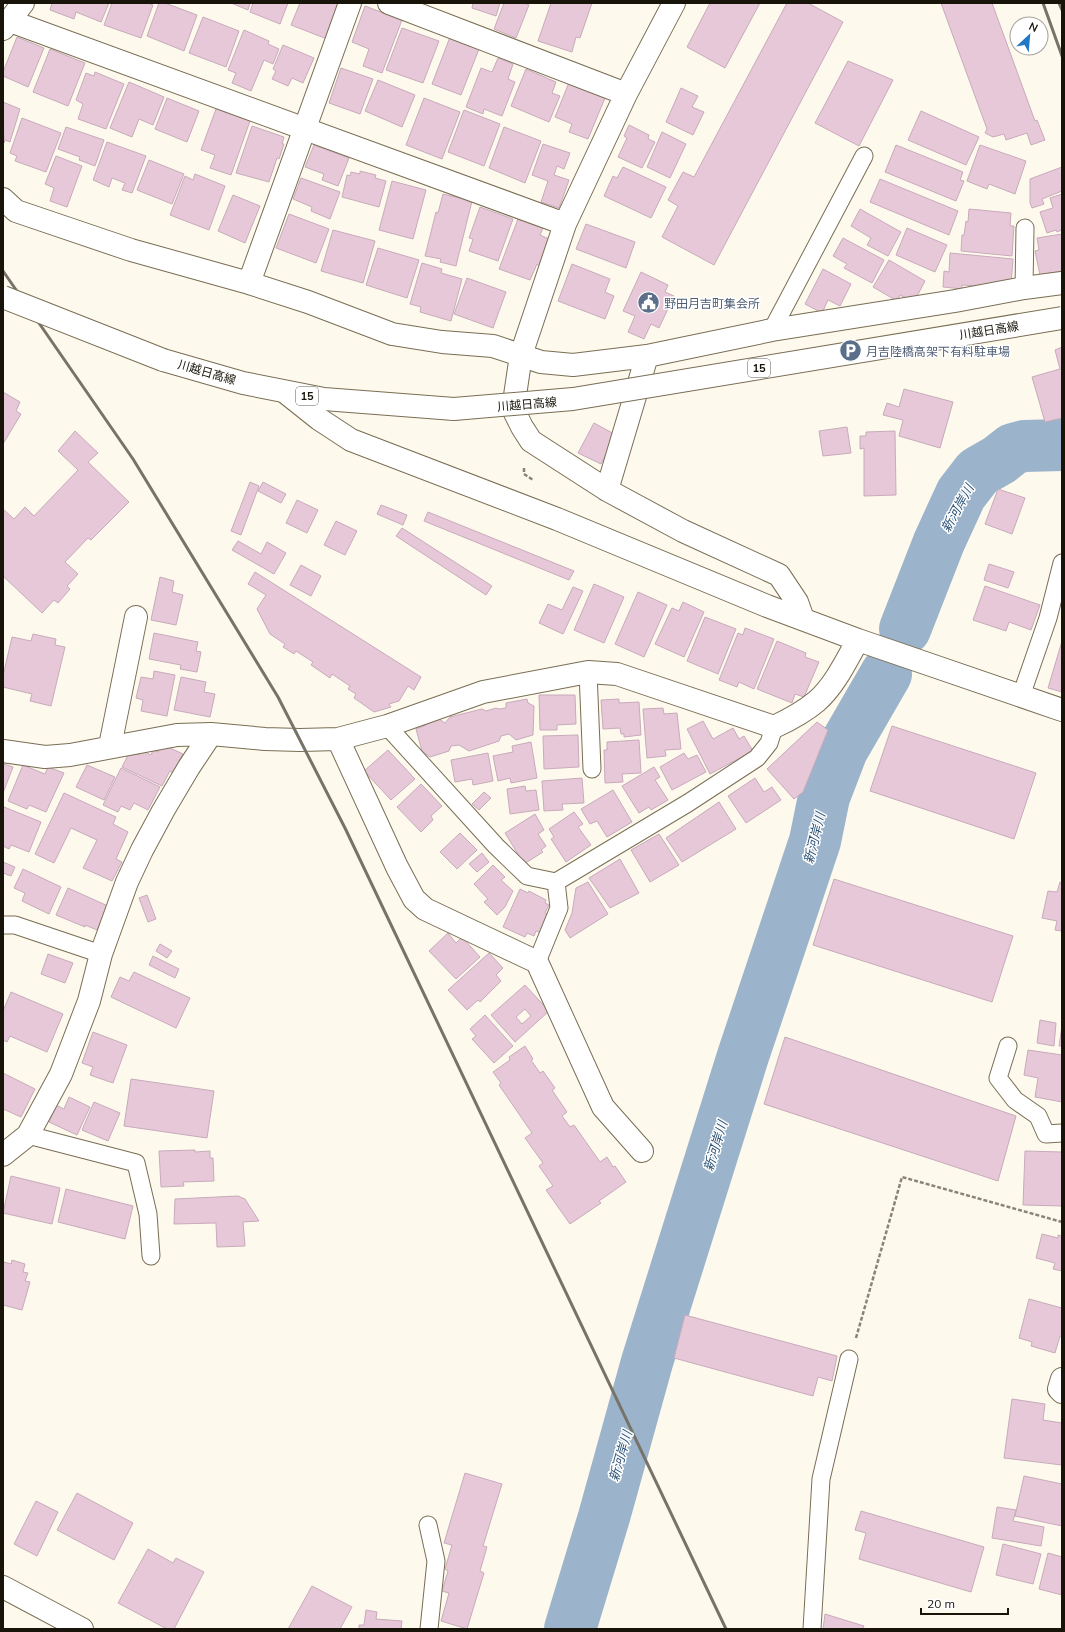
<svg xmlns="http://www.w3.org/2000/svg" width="1065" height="1632" viewBox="0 0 1065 1632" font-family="Mulish,'Noto Sans JP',sans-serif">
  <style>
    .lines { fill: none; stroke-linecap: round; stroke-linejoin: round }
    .river { stroke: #9bb3cb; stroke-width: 52 }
    .building { fill: #e6c8d8; stroke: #c8abbb; fill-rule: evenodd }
    .service-casing { stroke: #796e54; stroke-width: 19 }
    .minor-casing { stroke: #796e54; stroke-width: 24 }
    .primary-casing { stroke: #796e54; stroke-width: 24 }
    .path { stroke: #898479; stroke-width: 2.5; stroke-dasharray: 4 2; stroke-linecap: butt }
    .service { stroke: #fff; stroke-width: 17 }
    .minor { stroke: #fff; stroke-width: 22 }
    .primary { stroke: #fff; stroke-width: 22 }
    .rail { stroke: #777368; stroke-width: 3 }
    .primary-bridge-casing { stroke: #796e54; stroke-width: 24; stroke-linecap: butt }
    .primary-bridge { stroke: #fff; stroke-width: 22 }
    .labels { text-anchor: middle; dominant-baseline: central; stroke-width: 3; stroke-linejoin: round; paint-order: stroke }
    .shield { fill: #fff; stroke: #5d5a54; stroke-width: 1 }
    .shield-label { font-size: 11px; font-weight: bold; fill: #18140a }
    .service-label { font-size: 12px; fill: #4e5e75; stroke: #fff; text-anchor: start }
    .street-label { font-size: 12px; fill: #18140a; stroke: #fff }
    .water-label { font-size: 13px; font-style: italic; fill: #2d5478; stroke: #fff }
  </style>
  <rect width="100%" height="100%" fill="#fef9ed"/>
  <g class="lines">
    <path class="river" d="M 905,629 L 939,542 L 961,494 L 978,472 L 999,460 L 1013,449 L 1024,446 L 1062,445
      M 570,1629 L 604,1517 L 647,1362 L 743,1056 L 815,841 L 824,797 L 842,750 L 886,674"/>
  </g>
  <path class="building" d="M 52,3 L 109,3 L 101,22 L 76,12 L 74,19 L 50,10 Z
    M 112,3 L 147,3 L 153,5 L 141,38 L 104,25 Z
    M 159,3 L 165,3 L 197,15 L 184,51 L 147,36 Z
    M 231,3 L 250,3 L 248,10 Z
    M 253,3 L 288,3 L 280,24 L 250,12 Z
    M 300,3 L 337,3 L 341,5 L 327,39 L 291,25 Z
    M 473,3 L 500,3 L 496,16 L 472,8 Z
    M 504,3 L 524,3 L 529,5 L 516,38 L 494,29 Z
    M 551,3 L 592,3 L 580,38 L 576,37 L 572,52 L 538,41 Z
    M 710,3 L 760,3 L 725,68 L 687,47 Z
    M 787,3 L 808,3 L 843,22 L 714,265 L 662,237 L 678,206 L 668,200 L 683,172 L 694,177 Z
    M 941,3 L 992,3 L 1035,121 L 1037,120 L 1045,140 L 1031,145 L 1027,133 L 1006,140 L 1004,134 L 993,137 L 985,133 L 987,129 Z
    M 365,6 L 402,20 L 382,73 L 363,66 L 369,49 L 352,42 Z
    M 203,17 L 239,31 L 226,67 L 189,53 Z
    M 402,28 L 439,41 L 423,83 L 386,70 Z
    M 244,30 L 269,41 L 268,44 L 279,49 L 273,64 L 264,60 L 251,91 L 232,83 L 236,73 L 228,70 Z
    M 17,37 L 44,48 L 28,87 L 3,76 L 3,72 Z
    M 450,37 L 479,49 L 461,95 L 432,84 Z
    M 283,45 L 314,58 L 303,83 L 292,78 L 288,86 L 272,79 L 276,71 L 273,69 Z
    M 50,49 L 85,63 L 68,106 L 33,92 Z
    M 498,58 L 513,64 L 508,79 L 515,82 L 502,116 L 484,109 L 483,114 L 466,107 L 481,68 L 492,72 Z
    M 848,61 L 893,80 L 859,146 L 815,123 Z
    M 341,68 L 373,79 L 360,114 L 329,103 Z
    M 526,69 L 556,82 L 552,93 L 560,96 L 549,122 L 511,106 Z
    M 95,72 L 124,84 L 106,129 L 78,119 L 83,104 L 76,100 L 86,73 L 94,76 Z
    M 378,80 L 415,95 L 402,127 L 365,111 Z
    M 570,80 L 605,98 L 588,139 L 569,132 L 572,124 L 555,117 Z
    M 129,82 L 164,97 L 153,125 L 139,119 L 132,137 L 110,128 Z
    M 681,88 L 698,96 L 692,107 L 704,112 L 693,135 L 666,122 Z
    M 167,98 L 199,111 L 187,142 L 155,129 Z
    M 424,98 L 460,112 L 442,159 L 406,145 Z
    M 3,102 L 20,109 L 10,142 L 5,140 L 4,143 Z
    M 216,109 L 250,121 L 231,175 L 210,168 L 215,155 L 201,150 Z
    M 464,110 L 500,124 L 484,166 L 448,152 Z
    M 921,111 L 979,137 L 966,165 L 908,140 Z
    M 22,118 L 61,133 L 46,172 L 15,161 L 17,156 L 10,153 Z
    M 629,125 L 649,135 L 648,139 L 655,142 L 642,168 L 618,157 L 627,138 L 624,136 Z
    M 252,126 L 284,137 L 282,144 L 284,144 L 279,159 L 277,158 L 269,182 L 236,173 Z
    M 66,127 L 104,140 L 95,166 L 79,160 L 80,157 L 58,149 Z
    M 504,127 L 541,141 L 525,183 L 489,168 Z
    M 662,132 L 686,144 L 670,178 L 647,167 Z
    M 107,142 L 146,156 L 132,193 L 122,190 L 125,183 L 112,178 L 109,187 L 93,180 Z
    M 543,144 L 570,153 L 564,169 L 557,166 L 554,175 L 569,180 L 559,208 L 541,202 L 548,181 L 532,175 Z
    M 314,145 L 349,158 L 338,186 L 322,180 L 324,174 L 305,167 Z
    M 896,145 L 963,172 L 960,180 L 964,181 L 956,201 L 885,172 Z
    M 980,145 L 1026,161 L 1015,194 L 989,184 L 987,189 L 967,181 Z
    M 56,156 L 82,166 L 67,207 L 50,201 L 54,188 L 45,184 Z
    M 149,160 L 184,174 L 172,204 L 137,190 Z
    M 623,167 L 666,187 L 651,218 L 604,196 L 613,176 L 617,178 Z
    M 1062,167 L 1062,191 L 1042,199 L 1044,204 L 1032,208 L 1030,203 L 1030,179 Z
    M 360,171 L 376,175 L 375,178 L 386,181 L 379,207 L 342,197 L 347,175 L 350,176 L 351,172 L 360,174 Z
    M 195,174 L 225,186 L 209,230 L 170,215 L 185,176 L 193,180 Z
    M 301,178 L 340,192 L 330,219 L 311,211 L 312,207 L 293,199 Z
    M 880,179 L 958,211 L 949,235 L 870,202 Z
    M 392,181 L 426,190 L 413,239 L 379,230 Z
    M 443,194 L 472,201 L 456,266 L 440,262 L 441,259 L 425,256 L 436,212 L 438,213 Z
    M 1062,194 L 1062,230 L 1057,232 L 1056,230 L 1047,233 L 1040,212 L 1053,208 L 1050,198 Z
    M 233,195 L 260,206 L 245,243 L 218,231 Z
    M 480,207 L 513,219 L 498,261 L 469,251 L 473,239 L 469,238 Z
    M 860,209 L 901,232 L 888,256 L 867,245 L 871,238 L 851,226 Z
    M 969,209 L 1011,213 L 1010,226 L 1014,226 L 1012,256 L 961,251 L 962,235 L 964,235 L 966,221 L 968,222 Z
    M 289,214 L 329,229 L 316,263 L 276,248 Z
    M 518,219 L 543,228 L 540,235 L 549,239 L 539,266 L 537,264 L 530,280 L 499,269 Z
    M 586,224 L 635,242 L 626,268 L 576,249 Z
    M 907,228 L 947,245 L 935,272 L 896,255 Z
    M 333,230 L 375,241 L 363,283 L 321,271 Z
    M 1062,234 L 1062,271 L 1040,275 L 1035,251 L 1039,250 L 1037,238 Z
    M 843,238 L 884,260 L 872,283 L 844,268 L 847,264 L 833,256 Z
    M 378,248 L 419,260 L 407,298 L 366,285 Z
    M 950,253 L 1013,259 L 1011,285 L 991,287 L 962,285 L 962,289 L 943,287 L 944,271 L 949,272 Z
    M 889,260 L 925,281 L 916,298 L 910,300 L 900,295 L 897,301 L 873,287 Z
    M 422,263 L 442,269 L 441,273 L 462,279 L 451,321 L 420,312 L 421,307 L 410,304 Z
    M 572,264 L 610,279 L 605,292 L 614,296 L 605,319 L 558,301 Z
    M 823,269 L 851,284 L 840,306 L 828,300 L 822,313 L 805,304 Z
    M 641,272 L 668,285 L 665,292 L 674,296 L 659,328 L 651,324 L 644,339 L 628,332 L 635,316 L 623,311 Z
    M 467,278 L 506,292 L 493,328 L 454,314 Z
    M 1062,347 L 1062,418 L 1045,422 L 1032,377 L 1060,369 L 1055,350 Z
    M 904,389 L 953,402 L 940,448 L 899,436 L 903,420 L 883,415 L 887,403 L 899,407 Z
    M 3,392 L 20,402 L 16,411 L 21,414 L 3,444 Z
    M 594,423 L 616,435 L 601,464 L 578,453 Z
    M 847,427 L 851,453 L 823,456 L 819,431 Z
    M 75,431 L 98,453 L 88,462 L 129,502 L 91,540 L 88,538 L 65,562 L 78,574 L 67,586 L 70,589 L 58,603 L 54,600 L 42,613 L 3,576 L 3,509 L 14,519 L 25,507 L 34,516 L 78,470 L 58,451 Z
    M 895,431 L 896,495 L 864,496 L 864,448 L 860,449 L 860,436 L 866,436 L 866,432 Z
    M 250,482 L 259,486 L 241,535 L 231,531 Z
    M 263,482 L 286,494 L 281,503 L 258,491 Z
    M 998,489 L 1025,498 L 1012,534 L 985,524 Z
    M 297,500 L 318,510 L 307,533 L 286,523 Z
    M 381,505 L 407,515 L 403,525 L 377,514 Z
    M 428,512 L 574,571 L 569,580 L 424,521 Z
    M 336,521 L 357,531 L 345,555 L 324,545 Z
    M 402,528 L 492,586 L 486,595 L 396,536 Z
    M 238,541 L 261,554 L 267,542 L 286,553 L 274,574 L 232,550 Z
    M 989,564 L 1014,572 L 1008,588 L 984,580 Z
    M 301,565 L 321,576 L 311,596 L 290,585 Z
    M 255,572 L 421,677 L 414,690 L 408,686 L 399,701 L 389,704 L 391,707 L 374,712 L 354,698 L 356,694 L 348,689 L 350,686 L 332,674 L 330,678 L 311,665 L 313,662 L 296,651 L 294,654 L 283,647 L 285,644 L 270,634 L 257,609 L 266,595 L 248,584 Z
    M 160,577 L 174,581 L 172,592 L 183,595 L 176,625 L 151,620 Z
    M 594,584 L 624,597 L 604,643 L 574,630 Z
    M 985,586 L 1040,605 L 1031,630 L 1009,622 L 1006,631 L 973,620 Z
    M 573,587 L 583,591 L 563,634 L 539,623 L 548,604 L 562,610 Z
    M 638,592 L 667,605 L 644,657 L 615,644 Z
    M 683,602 L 704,612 L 684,657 L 655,644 L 672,608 L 679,611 Z
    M 705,617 L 736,629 L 718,674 L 687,661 Z
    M 745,628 L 774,639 L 754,689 L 739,682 L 737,687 L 719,680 L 738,633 L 743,635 Z
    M 154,633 L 198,642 L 196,651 L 201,652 L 197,672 L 180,669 L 181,665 L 149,659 Z
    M 33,634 L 56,639 L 55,645 L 65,647 L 51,706 L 30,701 L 32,694 L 3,687 L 3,676 L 12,637 L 31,641 Z
    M 777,641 L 806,653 L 805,657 L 819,662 L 804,697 L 795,694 L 792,703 L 757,689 Z
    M 1062,641 L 1062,692 L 1048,688 Z
    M 154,671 L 175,675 L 167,716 L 141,711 L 143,700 L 136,698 L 141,677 L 153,679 Z
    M 181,677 L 206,682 L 204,692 L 215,694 L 210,717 L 174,710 Z
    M 539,695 L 575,695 L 576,724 L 557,725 L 557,730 L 540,730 Z
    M 527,699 L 528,703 L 534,706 L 533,735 L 516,740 L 509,734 L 501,736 L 499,741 L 469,751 L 459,745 L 451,746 L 449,751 L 430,757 L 422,751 L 416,729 L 426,725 L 428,722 L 439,719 L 445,723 L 450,717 L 482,709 L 486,711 L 496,708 L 499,709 L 506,708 L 506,703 Z
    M 619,699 L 619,703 L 639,702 L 641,735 L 624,737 L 624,734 L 621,734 L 620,728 L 603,729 L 601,700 Z
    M 663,708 L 664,714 L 677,713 L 681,749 L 665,750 L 666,756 L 647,758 L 643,709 Z
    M 703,721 L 713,739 L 733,728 L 739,739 L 744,736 L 753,751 L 710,774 L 687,729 Z
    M 817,722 L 828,730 L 803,792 L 794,799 L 767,769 Z
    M 892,726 L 1036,773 L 1014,839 L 870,791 Z
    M 578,735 L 579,767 L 544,769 L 543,736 Z
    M 639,740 L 641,773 L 622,774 L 623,782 L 605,783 L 604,750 L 607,750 L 607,742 Z
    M 531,742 L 537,778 L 511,783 L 510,778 L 498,781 L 493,756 L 513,752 L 512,746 Z
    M 160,746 L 167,749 L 168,747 L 183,754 L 173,773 L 170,771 L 162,786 L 122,767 L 130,751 L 139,755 L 141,750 L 151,755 L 153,750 L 158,752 Z
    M 388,750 L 415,779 L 391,800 L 364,771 Z
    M 488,753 L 493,781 L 473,785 L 472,779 L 455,782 L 451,760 Z
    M 684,753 L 688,759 L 697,755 L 706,772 L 672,790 L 660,767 Z
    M 4,764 L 13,767 L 3,793 L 3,768 Z
    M 23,765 L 45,774 L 48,767 L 64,773 L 46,812 L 29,805 L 27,809 L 8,801 Z
    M 87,765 L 115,777 L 104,800 L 76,787 Z
    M 654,767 L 660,777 L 655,780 L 668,800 L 651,810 L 649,807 L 639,813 L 622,786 Z
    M 121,768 L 160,787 L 148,810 L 134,803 L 130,810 L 121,806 L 118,812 L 103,805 Z
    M 582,778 L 584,803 L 562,804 L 563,810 L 544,811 L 542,781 Z
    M 755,778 L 764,792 L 772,787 L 781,800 L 746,823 L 728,796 Z
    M 421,784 L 442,806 L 431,816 L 433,820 L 421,832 L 397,807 Z
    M 525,786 L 526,791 L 536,790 L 539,810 L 510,814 L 507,789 Z
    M 613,790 L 632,822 L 607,837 L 597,821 L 590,824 L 581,809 Z
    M 484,792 L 491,798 L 479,810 L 472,804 Z
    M 64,793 L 116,817 L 113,824 L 128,832 L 116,859 L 122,862 L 112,881 L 83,868 L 97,840 L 71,828 L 54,863 L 35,854 Z
    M 719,802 L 736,829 L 682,862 L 666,838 Z
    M 4,807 L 41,822 L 29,852 L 11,845 L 9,849 L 3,846 L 3,811 Z
    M 574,812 L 583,824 L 578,827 L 591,845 L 566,862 L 551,839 L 554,837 L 549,829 Z
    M 535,814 L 544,830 L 538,834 L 546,846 L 541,850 L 543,852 L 524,864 L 505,833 Z
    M 460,833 L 477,850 L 457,869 L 440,852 Z
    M 659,834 L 679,865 L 650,882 L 631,850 Z
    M 482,853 L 489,862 L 477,872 L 469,864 Z
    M 620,859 L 639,893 L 610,908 L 589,878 Z
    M 3,862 L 15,867 L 11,876 L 3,873 Z
    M 493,865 L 505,877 L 501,880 L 513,891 L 505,907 L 497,915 L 484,902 L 488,899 L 474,884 Z
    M 23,869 L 61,887 L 49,914 L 22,901 L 25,893 L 14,888 Z
    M 834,879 L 1013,936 L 992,1002 L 813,945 Z
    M 588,882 L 608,914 L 570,938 L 565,930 L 572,913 L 576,888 Z
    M 1060,882 L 1062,883 L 1062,931 L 1055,930 L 1057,921 L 1042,918 L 1048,891 L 1057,892 Z
    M 68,888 L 108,906 L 97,930 L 85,925 L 85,927 L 56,915 Z
    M 520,889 L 528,893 L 529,891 L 546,900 L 545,903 L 549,905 L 545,913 L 550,915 L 541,933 L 536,931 L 534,936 L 527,933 L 525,937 L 503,927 Z
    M 147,895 L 156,919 L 148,922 L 139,898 Z
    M 448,933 L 456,943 L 462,937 L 480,957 L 456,979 L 429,951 Z
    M 160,944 L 172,951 L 167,958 L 156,951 Z
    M 489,953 L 503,968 L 496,975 L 501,981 L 480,1002 L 478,1000 L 467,1010 L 448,990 Z
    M 48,954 L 73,963 L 65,983 L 41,974 Z
    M 153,956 L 179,969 L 175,978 L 149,965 Z
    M 134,972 L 190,998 L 176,1028 L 111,997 L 120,977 L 129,981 Z
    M 525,985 L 549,1011 L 515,1042 L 491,1015 ZM 525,1009 L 531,1016 L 522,1024 L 516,1017 Z
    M 11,992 L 63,1014 L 47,1052 L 10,1036 L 7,1042 L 3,1040 L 3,1011 Z
    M 485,1015 L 513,1046 L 494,1063 L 472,1039 L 476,1036 L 470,1029 Z
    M 1040,1020 L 1056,1023 L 1054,1046 L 1037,1043 Z
    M 1062,1026 L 1062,1046 L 1059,1046 Z
    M 93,1032 L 127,1045 L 113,1083 L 90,1075 L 93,1067 L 82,1063 Z
    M 785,1037 L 1016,1116 L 998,1181 L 764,1104 Z
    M 525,1046 L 533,1059 L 531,1060 L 540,1073 L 543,1071 L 555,1088 L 552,1090 L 567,1112 L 562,1116 L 570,1127 L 574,1125 L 600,1162 L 607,1157 L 613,1167 L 615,1166 L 626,1182 L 599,1201 L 601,1203 L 570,1224 L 546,1190 L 553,1186 L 539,1166 L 543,1163 L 525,1138 L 532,1133 L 499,1085 L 501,1083 L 493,1072 L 510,1060 L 509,1057 Z
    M 1028,1050 L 1062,1055 L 1062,1102 L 1035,1097 L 1038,1078 L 1024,1075 Z
    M 3,1073 L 35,1089 L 21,1117 L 3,1109 Z
    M 131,1079 L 214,1091 L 207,1138 L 124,1126 Z
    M 69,1097 L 90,1107 L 77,1135 L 49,1122 L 56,1105 L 64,1109 Z
    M 94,1102 L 120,1113 L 108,1141 L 82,1130 Z
    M 195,1150 L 195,1152 L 210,1151 L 210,1158 L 213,1158 L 214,1181 L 183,1182 L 184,1186 L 161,1187 L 159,1151 Z
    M 1025,1151 L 1062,1152 L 1062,1206 L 1023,1205 Z
    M 11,1176 L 60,1188 L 52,1224 L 3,1213 Z
    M 66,1189 L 133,1206 L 125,1239 L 58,1222 Z
    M 238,1196 L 245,1199 L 259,1221 L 243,1222 L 245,1246 L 217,1247 L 216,1223 L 174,1224 L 175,1199 Z
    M 1042,1234 L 1058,1238 L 1058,1235 L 1062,1236 L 1062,1271 L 1053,1269 L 1055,1263 L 1036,1258 Z
    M 12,1260 L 25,1264 L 23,1272 L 28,1273 L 25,1281 L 30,1282 L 22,1310 L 3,1305 L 3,1266 L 4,1262 L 11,1264 Z
    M 1029,1299 L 1062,1308 L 1062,1337 L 1060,1336 L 1055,1353 L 1031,1346 L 1032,1342 L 1019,1338 Z
    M 685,1315 L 837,1356 L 832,1381 L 818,1377 L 813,1396 L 674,1358 Z
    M 1012,1399 L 1045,1404 L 1043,1420 L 1062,1423 L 1062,1465 L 1004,1458 Z
    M 465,1473 L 502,1484 L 483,1546 L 487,1547 L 480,1571 L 484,1573 L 467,1629 L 441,1621 L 449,1593 L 442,1591 L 448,1571 L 445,1569 L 452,1545 L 444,1543 Z
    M 1024,1476 L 1062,1484 L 1062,1526 L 1015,1516 Z
    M 77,1493 L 133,1523 L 114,1560 L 57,1530 Z
    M 36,1501 L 58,1512 L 37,1556 L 14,1544 Z
    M 997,1507 L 1016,1510 L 1013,1521 L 1044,1527 L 1041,1546 L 992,1538 Z
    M 861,1511 L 984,1547 L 971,1592 L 859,1559 L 866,1533 L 855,1530 Z
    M 1003,1544 L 1041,1554 L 1033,1584 L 996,1575 Z
    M 148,1549 L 173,1563 L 176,1558 L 204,1572 L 174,1629 L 167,1629 L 118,1603 Z
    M 1048,1553 L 1062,1557 L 1062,1595 L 1039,1589 Z
    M 312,1586 L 352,1607 L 340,1629 L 288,1629 Z
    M 366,1610 L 377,1612 L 376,1619 L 402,1621 L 401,1629 L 359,1629 L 359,1625 L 364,1625 Z
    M 825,1614 L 864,1626 L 863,1629 L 823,1629 Z"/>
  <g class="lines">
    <defs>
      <path id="service" d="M 1024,288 L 1025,228
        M 772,330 L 864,156
        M 588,672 L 592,769
        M 1021,696 L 1048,618 L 1062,563
        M 387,726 L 496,846 L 527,876 L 556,882 L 688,803 L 757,758 L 769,743 L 774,727
        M 3,925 L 15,925 L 101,954
        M 537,962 L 559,908 L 556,882
        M 1008,1046 L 998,1078 L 1015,1100 L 1038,1116 L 1046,1134 L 1062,1133
        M 28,1135 L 136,1163 L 148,1214 L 151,1256
        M 428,1525 L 436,1561 L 429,1629
        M 812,1629 L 821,1479 L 849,1359"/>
      <path id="minor" d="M 389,3 L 626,94
        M 674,3 L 626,94 L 565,224 L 521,355 L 513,409 L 522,427 L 531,441 L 607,490 L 683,531 L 779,575 L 797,602 L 803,619
        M 10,21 L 565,224
        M 3,29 L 23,3
        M 3,199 L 16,211 L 131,250 L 249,283 L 308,302 L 392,334 L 442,342 L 493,346 L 541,362 L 573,365 L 647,356 L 772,330 L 955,301 L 1024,288 L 1062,283
        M 249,283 L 350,3
        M 285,392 L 319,419 L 351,440 L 557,519 L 767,606 L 858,640 L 1062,710
        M 607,490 L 647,356
        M 338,739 L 397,867 L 414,899 L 425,909 L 537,962 L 603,1107 L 642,1151
        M 110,746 L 136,617
        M 3,751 L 45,757 L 70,755 L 177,735 L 211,734 L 265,739 L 300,740 L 338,739 L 387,726 L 483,692 L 588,672 L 617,674 L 774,727 C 789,720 804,712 817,701 C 835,685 846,661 858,640
        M 3,1155 L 28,1135 L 61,1074 L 89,1001 L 101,954 L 127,882 L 142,850 L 163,811 L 189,767 L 211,734
        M 1062,1379 L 1059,1389 L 1062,1392
        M 3,1587 L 82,1629"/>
      <path id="primary" d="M 163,360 L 243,383 L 324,399 L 454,409"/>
    </defs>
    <use href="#service" class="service-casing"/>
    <use href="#minor" class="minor-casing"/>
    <use href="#primary" class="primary-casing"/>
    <path class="path" d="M 524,468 L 524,474 L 533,480
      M 856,1338 L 902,1177 L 1062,1222"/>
    <use href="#service" class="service"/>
    <use href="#minor" class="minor"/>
    <use href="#primary" class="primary"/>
    <path class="rail" d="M 1043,3 L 1062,56
      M 1059,3 L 1062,10
      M 3,271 L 133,459 L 278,697 L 345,828 L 726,1629"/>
    <defs>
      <path id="primary-bridge" d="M 3,297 L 163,360
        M 454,409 L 573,399 L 1062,318"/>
    </defs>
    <use href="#primary-bridge" class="primary-bridge-casing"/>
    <use href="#primary-bridge" class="primary-bridge"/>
  </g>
  <defs>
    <symbol id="civic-disc" viewBox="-11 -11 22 22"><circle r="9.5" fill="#5c6f8a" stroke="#fff"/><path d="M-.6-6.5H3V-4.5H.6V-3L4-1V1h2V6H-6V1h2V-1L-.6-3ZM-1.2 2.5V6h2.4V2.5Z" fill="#fff"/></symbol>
    <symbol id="parking-disc" viewBox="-11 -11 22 22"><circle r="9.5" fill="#5c6f8a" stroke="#fff"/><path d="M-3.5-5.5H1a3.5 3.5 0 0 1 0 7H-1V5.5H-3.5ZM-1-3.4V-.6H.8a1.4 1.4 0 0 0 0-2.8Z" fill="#fff"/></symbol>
  </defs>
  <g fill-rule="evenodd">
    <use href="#civic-disc" x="636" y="290" width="25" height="25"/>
    <use href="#parking-disc" x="838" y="338" width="25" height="25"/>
  </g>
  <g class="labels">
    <g class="shield">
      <rect x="748" y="359" width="22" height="18" rx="3"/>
      <rect x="296" y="387" width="22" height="18" rx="3"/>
    </g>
    <g class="shield-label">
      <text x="759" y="368">15</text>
      <text x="307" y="396">15</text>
    </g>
    <g class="service-label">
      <text x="664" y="303">野田月吉町集会所</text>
      <text x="866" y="351">月吉陸橋高架下有料駐車場</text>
    </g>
    <g class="street-label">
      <text transform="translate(989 330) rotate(-9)">川越日高線</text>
      <text transform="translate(207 372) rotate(16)">川越日高線</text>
      <text transform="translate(527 404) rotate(-5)">川越日高線</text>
    </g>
    <g class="water-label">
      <text transform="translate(957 508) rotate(-61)">新河岸川</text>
      <text transform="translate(814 838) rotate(-76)">新河岸川</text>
      <text transform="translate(715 1146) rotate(-73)">新河岸川</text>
      <text transform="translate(620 1456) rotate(-74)">新河岸川</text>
    </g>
  </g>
  <rect width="1065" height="1632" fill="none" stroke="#18140a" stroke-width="8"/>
  <g transform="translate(1029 36) rotate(26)"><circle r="19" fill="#ffffff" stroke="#a3a19d"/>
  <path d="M0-3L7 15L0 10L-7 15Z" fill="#2179c6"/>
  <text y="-6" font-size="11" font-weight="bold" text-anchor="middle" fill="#18140a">N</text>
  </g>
  <path d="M921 1608v6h87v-6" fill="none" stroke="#18140a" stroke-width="2"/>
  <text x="927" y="1608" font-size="12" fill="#18140a" stroke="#ffffff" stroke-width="3" paint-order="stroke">20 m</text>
</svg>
